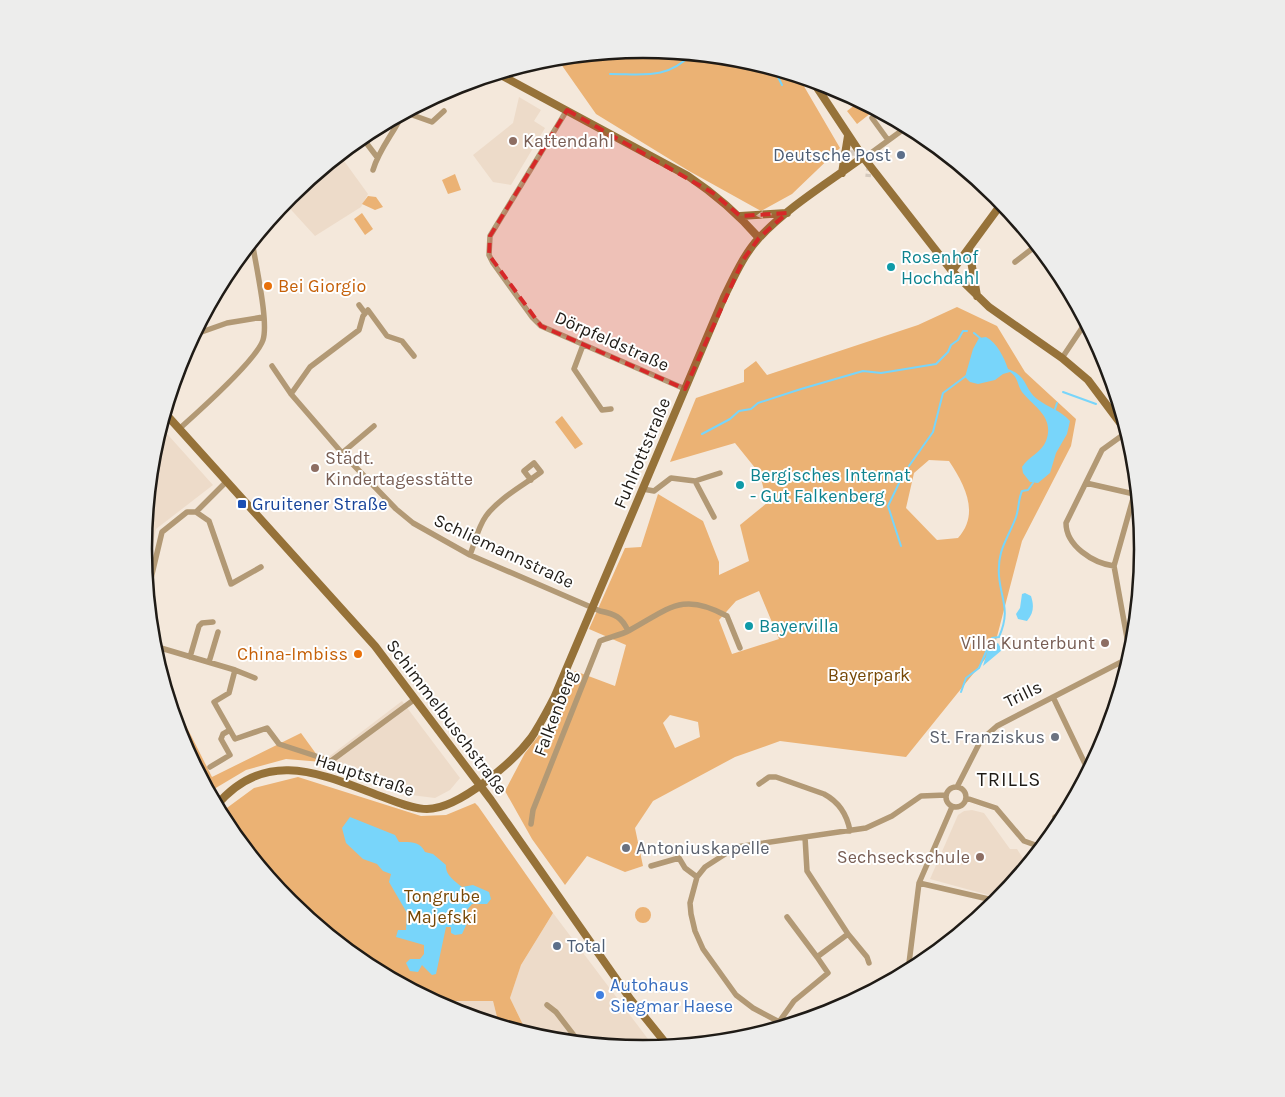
<svg xmlns="http://www.w3.org/2000/svg" width="1285" height="1097" viewBox="0 0 1285 1097" font-family="Karla,sans-serif">
  <style>
    .built { fill: #eddbc9 }
    .green { fill: #ebb274; fill-rule: evenodd }
    .water { fill: #78d5fa }
    .lines { fill: none; stroke-linecap: round; stroke-linejoin: round }
    .stream { stroke: #78d5fa; stroke-width: 2 }
    .street-tunnel { stroke: #d4c9bd; stroke-width: 5.5; stroke-dasharray: 5.5 3; stroke-linecap: butt }
    .street { stroke: #b29975; stroke-width: 5.5 }
    .secondary { stroke: #967239; stroke-width: 8 }
    .oneway { fill: #d5c7b0 }
    .marked { fill: #d62828; fill-opacity: 0.2; stroke: #d62828; stroke-width: 4; stroke-dasharray: 10 6; stroke-linejoin: round }
    .education-dot { fill: #8d6e63; stroke: #fff; stroke-width: 2 }
    .service-dot { fill: #5c6f8a; stroke: #fff; stroke-width: 2 }
    .culture-dot { fill: #0f9aa8; stroke: #fff; stroke-width: 2 }
    .food-dot { fill: #e8710a; stroke: #fff; stroke-width: 2 }
    .transit-dot { fill: #1a4fb4; stroke: #fff; stroke-width: 2 }
    .worship-dot { fill: #6b7280; stroke: #fff; stroke-width: 2 }
    .shop-dot { fill: #3f7fe0; stroke: #fff; stroke-width: 2 }
    .labels { text-anchor: middle; dominant-baseline: central; stroke-width: 4; stroke-linejoin: round; paint-order: stroke }
    .education-label { font-size: 18px; fill: #785e54; stroke: #fff; text-anchor: start }
    .service-label { font-size: 18px; fill: #4e5e75; stroke: #fff; text-anchor: end }
    .culture-label { font-size: 18px; fill: #0d838f; stroke: #fff; text-anchor: start }
    .food-label { font-size: 18px; fill: #c56008; stroke: #fff; text-anchor: start }
    .street-label { font-size: 18px; fill: #1f1b16; stroke: #fff }
    .transit-label { font-size: 18px; fill: #164399; stroke: #fff; text-anchor: start }
    .park-label { font-size: 18px; fill: #764806; stroke: #fff }
    .worship-label { font-size: 18px; fill: #5b616d; stroke: #fff; text-anchor: end }
    .shop-label { font-size: 18px; fill: #366cbe; stroke: #fff; text-anchor: start }
    .quarter-label { font-size: 20px; letter-spacing: 1px; fill: #1f1b16; stroke: #fff }
    .rim { fill: none; stroke: #1f1b16; stroke-width: 2.5 }
  </style>
  <rect width="100%" height="100%" fill="#f4e8db"/>
  <path class="built" d="M 519,97 L 541,110 L 534,121 L 545,128 L 511,185 L 493,182 L 473,155 L 513,123 Z
    M 339,154 L 368,194 L 361,207 L 315,236 L 284,202 Z
    M 160,426 L 213,485 L 156,529 L 146,577 L 143,548 L 152,451 Z
    M 402,701 L 460,778 L 450,790 L 435,798 L 411,795 L 322,762 Z
    M 972,810 L 984,813 L 1010,849 L 1017,849 L 1024,860 L 1036,853 L 999,898 L 930,879 L 958,815 L 964,811 Z
    M 553,913 L 654,1047 L 642,1048 L 545,1039 L 527,1033 L 510,998 L 521,965 Z
    M 429,998 L 493,1001 L 499,1025 L 451,1010 Z"/>
  <path class="green" d="M 643,49 L 740,58 L 798,76 L 840,148 L 792,194 L 761,211 L 689,171 L 596,114 L 556,57 Z
    M 860,101 L 876,109 L 857,124 L 847,111 Z
    M 455,174 L 461,190 L 448,194 L 442,180 Z
    M 368,196 L 376,197 L 383,207 L 375,210 L 362,204 Z
    M 362,213 L 373,229 L 365,235 L 354,219 Z
    M 957,307 L 997,326 L 1025,372 L 1076,419 L 1071,446 L 1022,541 L 994,648 L 906,757 L 780,741 L 735,757 L 653,801 L 635,828 L 643,866 L 625,872 L 587,856 L 565,885 L 532,839 L 505,791 L 525,753 L 549,722 L 575,671 L 615,686 L 626,645 L 589,629 L 625,548 L 641,547 L 658,494 L 703,521 L 719,562 L 719,575 L 749,561 L 740,525 L 767,503 L 760,474 L 735,443 L 670,462 L 696,398 L 744,382 L 744,370 L 756,361 L 767,375 L 918,325 ZM 929,460 L 949,461 C 965,485 980,514 958,538 L 937,540 L 906,508 L 914,473 ZM 759,591 L 779,639 L 732,654 L 719,620 L 736,601 ZM 670,715 L 698,722 L 700,737 L 675,748 L 663,723 Z
    M 562,416 L 583,444 L 575,449 L 555,422 Z
    M 162,678 L 212,777 L 301,733 L 322,762 L 286,759 L 246,770 L 209,792 L 175,720 Z
    M 298,777 L 421,816 L 446,815 L 475,803 L 478,806 L 553,913 L 521,965 L 510,998 L 527,1033 L 499,1025 L 493,1001 L 433,1001 L 365,964 L 289,902 L 227,826 L 220,813 L 254,788 Z
    M635 915a8 8 0 1 1 16 0a8 8 0 1 1-16 0Z"/>
  <path class="water" d="M 986,337 C 997,343 1004,357 1008,369 C 1028,376 1024,389 1037,399 C 1049,408 1060,410 1070,421 L 1067,434 L 1056,453 L 1050,473 L 1038,483 L 1030,482 L 1023,473 L 1022,467 C 1028,457 1042,452 1046,441 C 1055,417 1034,407 1022,392 C 1017,384 1018,377 1010,372 L 1003,374 L 995,380 L 978,384 L 970,382 L 965,377 L 973,349 L 979,338 Z
    M 1025,593 L 1031,596 C 1034,605 1034,613 1027,621 L 1018,619 L 1016,614 L 1020,608 L 1022,594 Z
    M 998,643 L 1002,650 L 983,666 L 988,649 Z
    M 350,817 L 395,835 L 399,842 C 410,842 420,841 425,852 L 433,854 L 446,865 C 445,875 455,881 462,887 L 473,885 L 489,892 L 491,899 L 487,904 L 472,904 L 467,910 L 469,919 L 462,934 L 455,935 L 451,933 L 451,927 L 446,927 L 436,974 L 432,975 L 422,965 L 418,972 L 410,971 L 406,963 L 410,959 L 420,959 L 424,954 L 424,945 L 396,937 L 398,930 L 406,930 L 407,913 L 389,882 L 391,874 L 383,871 L 377,864 L 363,859 L 346,843 L 342,828 Z"/>
  <g class="lines">
    <path class="stream" d="M 774,69 L 782,85
      M 610,74 C 644,74 666,80 692,54
      M 974,333 L 980,338
      M 1063,392 L 1096,404
      M 1055,409 L 1057,403
      M 702,434 L 730,419 L 739,411 L 751,409 L 758,403 L 801,389 L 863,371 L 881,373 L 936,364 L 948,352 L 951,345 L 958,340 L 963,331 L 967,331
      M 909,466 L 933,432 L 943,393 L 966,376
      M 901,479 L 888,506 L 901,546
      M 961,692 L 966,678 L 979,668 L 992,638 L 999,637 C 1011,610 1001,600 999,576 C 997,549 1008,539 1016,517 C 1019,509 1018,500 1022,491 L 1028,490 L 1033,483"/>
    <path class="street-tunnel" d="M 841,153 L 871,153 L 868,177"/>
    <path class="street" d="M 567,110 L 490,236 L 489,255 L 493,263 L 532,317 L 541,326 L 685,389
      M 404,112 L 432,122 L 444,111
      M 872,118 L 888,140
      M 361,136 L 377,157
      M 871,153 L 908,126
      M 373,170 C 379,149 394,133 403,113
      M 1015,262 L 1037,245
      M 359,305 L 365,313
      M 193,335 L 227,323 L 263,317
      M 583,345 L 574,369 L 602,410 L 611,409
      M 1062,358 L 1086,322
      M 272,366 L 291,394 L 342,453 L 396,509 L 413,523 L 470,555 L 600,611 C 615,614 622,617 628,631
      M 291,394 L 310,367 L 359,330 L 363,316 L 368,310 L 387,336 L 402,341 L 414,356
      M 179,429 C 198,412 256,361 263,340 C 269,321 255,263 252,240
      M 342,453 L 374,426
      M 695,481 L 720,473
      M 1086,483 L 1134,494
      M 643,489 L 654,491 L 671,478 L 695,481 L 714,517
      M 196,512 L 209,521 L 231,584 L 261,567
      M 470,555 C 475,542 478,527 486,516 C 499,498 524,485 541,472 L 534,463 L 524,471 L 531,480
      M 1114,566 C 1093,563 1066,546 1066,523 L 1102,450 L 1127,432
      M 147,595 L 162,532 L 187,512 L 196,512 L 227,481
      M 152,642 L 154,646 L 235,670 L 229,693 L 214,702 L 235,739 L 267,728 L 279,744 L 331,761 L 415,699
      M 1129,649 L 1114,566 L 1136,488
      M 190,657 L 199,626 L 202,623 L 213,622
      M 209,662 L 218,632
      M 235,670 L 255,678
      M 1053,697 L 1088,770
      M 210,767 L 230,755 L 221,739 L 223,734 L 230,730
      M 759,784 L 769,777 L 776,777 L 824,794 C 839,802 847,814 850,831
      M946 797a10 10 0 1 1 20 0a10 10 0 1 1-20 0Z
      M 957,787 L 981,740 L 997,726 L 1129,658
      M 966,798 L 996,808 L 1024,841 L 1041,847
      M 1055,817 L 1059,823
      M 531,824 L 533,810 L 600,641 C 610,637 621,635 630,630 C 669,609 682,591 727,616 L 740,648
      M 651,866 L 679,858 L 685,868 L 697,877
      M 919,883 L 997,901
      M 787,917 L 817,957
      M 848,934 L 867,957 L 869,963
      M 908,971 L 919,883 L 952,807
      M 547,1005 L 556,1012 L 579,1042
      M 779,1022 L 794,1001 L 828,973 L 817,957 L 848,934 L 807,871 L 805,837
      M 785,1025 L 753,1008 L 736,995 L 703,949 L 695,931 L 691,914 L 690,903 L 697,877 L 705,867 L 736,847 L 866,828 L 892,816 L 921,796 L 946,795"/>
    <path class="secondary" d="M 497,73 L 688,176 C 715,194 738,214 759,238
      M 812,80 L 863,157 L 952,271 L 989,307 L 1062,358 L 1088,380 L 1127,432
      M 842,173 L 848,136
      M 740,216 L 787,213
      M 969,249 L 977,296
      M 952,271 L 1002,203
      M 164,412 L 375,646 L 491,800 L 631,1000 L 668,1046
      M 216,806 C 266,746 323,775 383,797 C 397,802 412,809 427,809 C 459,809 513,762 531,738 C 540,725 547,711 554,698 L 724,297 C 734,277 744,254 759,238 C 789,206 828,183 863,157"/>
  </g>
  <defs><path id="oneway-solid" d="M-6-.8H1V-3.2L6.5 0L1 3.2V.8H-6Z" transform="scale(1.25)"/></defs>
  <use class="oneway" href="#oneway-solid" transform="translate(764 215) rotate(175)"/>
  <path class="marked" d="M 567,110 L 713,193 L 740,216 L 787,213 L 759,238 L 743,260 L 685,389 L 541,326 L 489,255 L 490,236 Z"/>
  <g class="education-dot">
    <circle cx="513" cy="141" r="5"/>
    <circle cx="315" cy="468" r="5"/>
    <circle cx="1105" cy="643" r="5"/>
    <circle cx="980" cy="857" r="5"/>
  </g>
  <g class="service-dot">
    <circle cx="901" cy="155" r="5"/>
    <circle cx="557" cy="946" r="5"/>
  </g>
  <g class="culture-dot">
    <circle cx="891" cy="267" r="5"/>
    <circle cx="740" cy="485" r="5"/>
    <circle cx="749" cy="626" r="5"/>
  </g>
  <g class="food-dot">
    <circle cx="268" cy="286" r="5"/>
    <circle cx="358" cy="654" r="5"/>
  </g>
  <rect class="transit-dot" x="237" y="499" width="10" height="10" rx="2.5"/>
  <g class="worship-dot">
    <circle cx="1055" cy="737" r="5"/>
    <circle cx="626" cy="848" r="5"/>
  </g>
  <circle class="shop-dot" cx="600" cy="995" r="5"/>
  <g class="labels">
    <g class="education-label">
      <text x="523" y="141">Kattendahl</text>
      <text x="325" y="458">Städt.<tspan x="325" dy="21">Kindertagesstätte</tspan></text>
      <text x="1095" y="643" text-anchor="end">Villa Kunterbunt</text>
      <text x="970" y="857" text-anchor="end">Sechseckschule</text>
    </g>
    <g class="service-label">
      <text x="891" y="155">Deutsche Post</text>
      <text x="567" y="946" text-anchor="start">Total</text>
    </g>
    <g class="culture-label">
      <text x="901" y="257">Rosenhof<tspan x="901" dy="21">Hochdahl</tspan></text>
      <text x="750" y="475">Bergisches Internat<tspan x="750" dy="21">- Gut Falkenberg</tspan></text>
      <text x="759" y="626">Bayervilla</text>
    </g>
    <g class="food-label">
      <text x="278" y="286">Bei Giorgio</text>
      <text x="348" y="654" text-anchor="end">China-Imbiss</text>
    </g>
    <g class="street-label">
      <text transform="translate(612 341) rotate(24)">Dörpfeldstraße</text>
      <text transform="translate(642 453) rotate(-67)">Fuhlrottstraße</text>
      <text transform="translate(504 551) rotate(25)">Schliemannstraße</text>
      <text transform="translate(1023 694) rotate(-26)">Trills</text>
      <text transform="translate(555 713) rotate(-69)">Falkenberg</text>
      <text transform="translate(447 717) rotate(53)">Schimmelbuschstraße</text>
      <text transform="translate(365 775) rotate(18)">Hauptstraße</text>
    </g>
    <g class="transit-label">
      <text x="252" y="504">Gruitener Straße</text>
    </g>
    <g class="park-label">
      <text x="869" y="675">Bayerpark</text>
      <text x="442" y="896">Tongrube<tspan x="442" dy="21">Majefski</tspan></text>
    </g>
    <g class="worship-label">
      <text x="1045" y="737">St. Franziskus</text>
      <text x="636" y="848" text-anchor="start">Antoniuskapelle</text>
    </g>
    <g class="shop-label">
      <text x="610" y="985">Autohaus<tspan x="610" dy="21">Siegmar Haese</tspan></text>
    </g>
    <g class="quarter-label">
      <text x="1009" y="779">TRILLS</text>
    </g>
  </g>
  <path d="M0 0H1285V1097H0ZM152 549a491 491 0 1 1 982 0a491 491 0 1 1-982 0Z" fill="#ededec" fill-rule="evenodd"/>
  <path class="rim" d="M152 549a491 491 0 1 1 982 0a491 491 0 1 1-982 0Z"/>
</svg>
